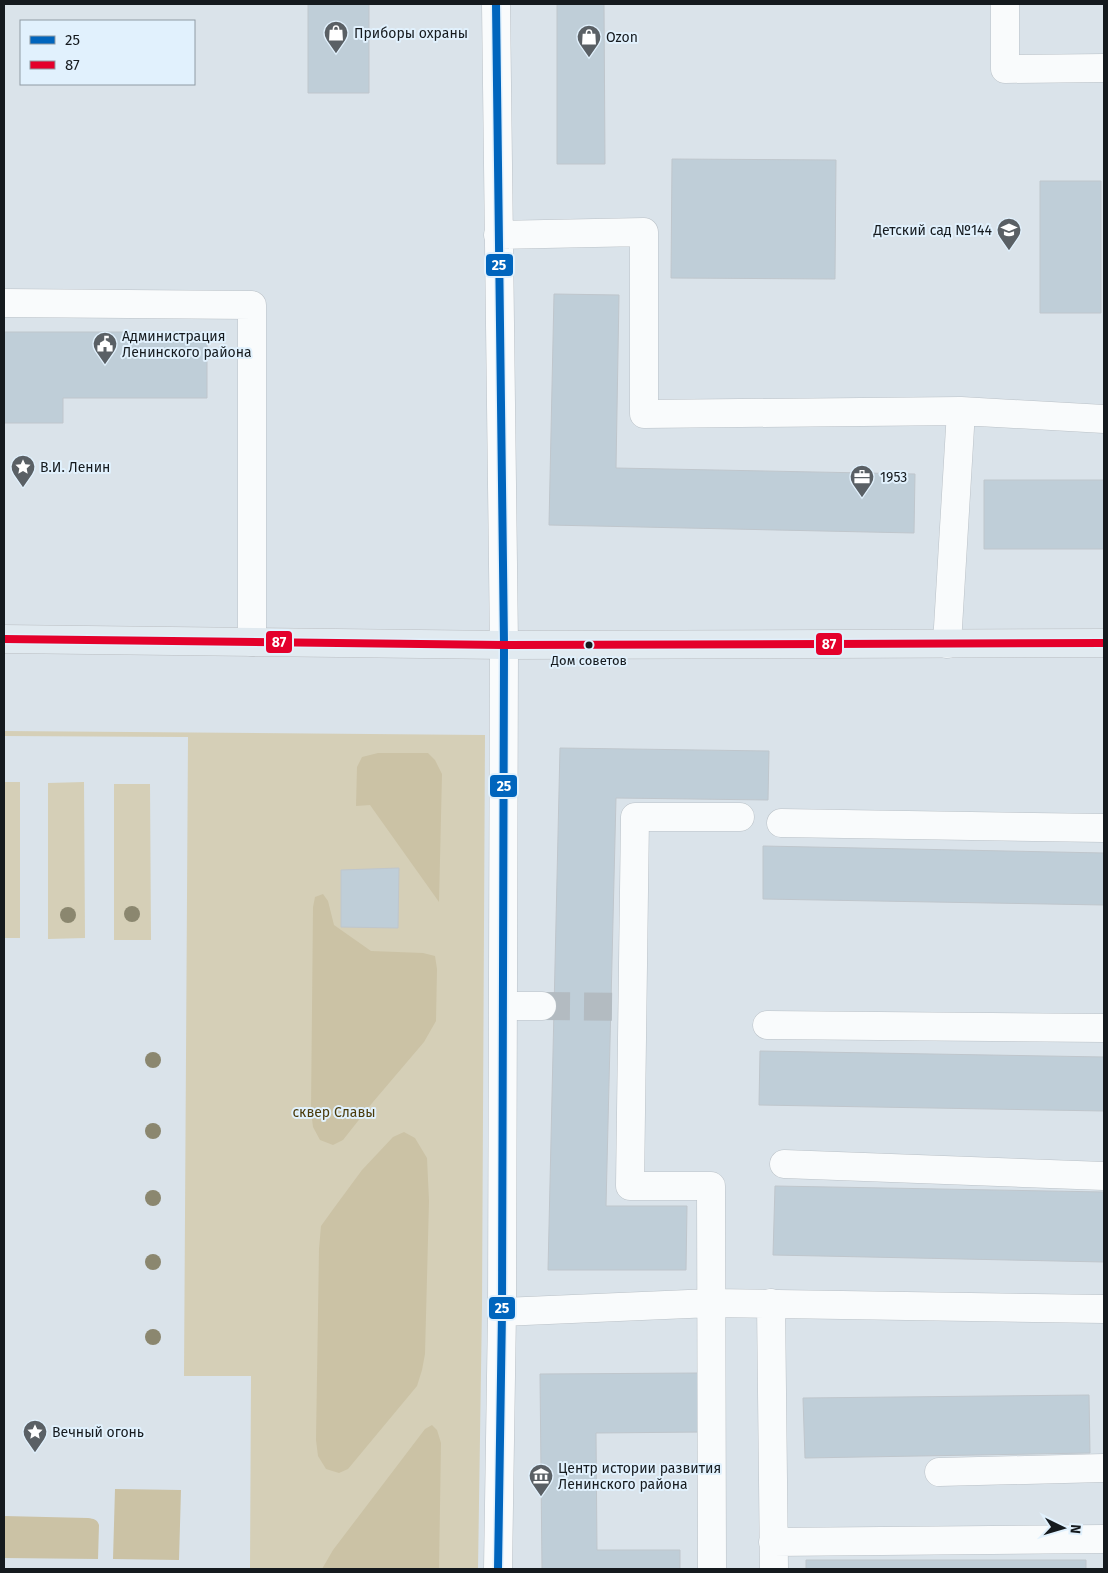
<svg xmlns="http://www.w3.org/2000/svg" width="1108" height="1573" viewBox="0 0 1108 1573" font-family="'Fira Sans',sans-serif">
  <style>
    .green { fill: #d5cfb7 }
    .forest { fill: #cbc2a5 }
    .building { fill: #bfced8; stroke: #bfc6cc }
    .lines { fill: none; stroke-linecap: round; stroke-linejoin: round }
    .minor-tunnel { stroke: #b3bbc1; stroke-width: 28; stroke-dasharray: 28 14; stroke-linecap: butt }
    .minor-casing { stroke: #bac1c7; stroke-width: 29 }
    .major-casing { stroke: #babec2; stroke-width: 29 }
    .minor { stroke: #f9fbfc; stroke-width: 28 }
    .major { stroke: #e1eaf0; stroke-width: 28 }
    .bus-1-casing { stroke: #e1f1fd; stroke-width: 11 }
    .bus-2-casing { stroke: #e1f1fd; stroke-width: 11 }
    .bus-1 { stroke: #0065bd; stroke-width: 8 }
    .bus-2 { stroke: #e4002b; stroke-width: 8 }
    .tree { fill: #8b876f }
    .bus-dot { fill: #151a1e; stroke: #e1f1fd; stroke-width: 2 }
    .labels { text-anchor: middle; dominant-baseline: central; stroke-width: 4; stroke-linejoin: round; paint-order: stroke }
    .bus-label { font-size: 13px; fill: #151a1e; stroke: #e1f1fd }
    .poi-label { font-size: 14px; fill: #151a1e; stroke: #e1f1fd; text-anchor: start }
    .park-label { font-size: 14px; fill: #4b3b0a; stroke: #e1f1fd }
    .line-badge { stroke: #e1f1fd; stroke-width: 2 }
    .badge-label { font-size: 14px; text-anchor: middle; font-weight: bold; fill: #fff }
  </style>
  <rect width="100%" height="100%" fill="#dae3ea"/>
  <path class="green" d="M 4,731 L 485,735 L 482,1306 L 478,1569 L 250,1569 L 251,1376 L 184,1376 L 188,737 L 4,736 Z
    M 4,782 L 20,782 L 20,938 L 4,938 Z
    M 84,782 L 85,938 L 48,939 L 48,783 Z
    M 114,784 L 150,784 L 151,940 L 114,940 Z"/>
  <path class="forest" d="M 378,753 L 428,753 L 435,760 L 442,774 L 439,902 L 370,805 L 356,806 L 357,767 L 362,757 Z
    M 323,894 L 328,901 L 334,925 L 371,951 L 423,953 L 435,956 L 437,969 L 436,1021 L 424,1042 L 373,1102 L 343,1140 L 333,1145 L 320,1140 L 313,1127 L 311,1111 L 313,907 L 315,897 Z
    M 404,1132 L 415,1138 L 427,1158 L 429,1201 L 425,1354 L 422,1370 L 417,1386 L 348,1469 L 339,1473 L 326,1469 L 318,1456 L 316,1440 L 319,1249 L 321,1226 L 334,1208 L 362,1170 L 393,1137 Z
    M 432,1425 L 437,1430 L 441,1443 L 439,1569 L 322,1569 L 333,1550 L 425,1429 Z
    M 115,1489 L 181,1490 L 179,1560 L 113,1559 Z
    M 4,1516 L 88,1518 C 94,1519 97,1519 99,1525 L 98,1559 L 4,1558 Z"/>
  <path class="building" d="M 308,4 L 369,4 L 369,93 L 308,93 Z
    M 557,4 L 604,4 L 605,164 L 557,164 Z
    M 672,159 L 836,160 L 835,279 L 671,278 Z
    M 1040,181 L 1101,181 L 1101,313 L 1040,313 Z
    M 554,294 L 619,295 L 616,468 L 915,474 L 914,533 L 549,525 Z
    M 4,332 L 207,332 L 207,398 L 63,398 L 63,423 L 4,423 Z
    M 984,480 L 1104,480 L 1104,549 L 984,549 Z
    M 560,748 L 769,751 L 768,800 L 616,798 L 606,1206 L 687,1206 L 686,1270 L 548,1270 Z
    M 763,846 L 1104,853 L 1104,905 L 763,899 Z
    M 399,868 L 398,928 L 341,927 L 341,870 Z
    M 760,1051 L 1104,1057 L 1104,1111 L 759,1105 Z
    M 775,1186 L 1104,1192 L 1104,1262 L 773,1255 Z
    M 701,1373 L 702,1432 L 596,1433 L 597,1550 L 680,1550 L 680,1569 L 542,1569 L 540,1374 Z
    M 1089,1395 L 1090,1453 L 805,1458 L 803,1398 Z
    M 806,1560 L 1086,1560 L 1086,1569 L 806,1569 Z"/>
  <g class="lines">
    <path class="minor-tunnel" d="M 542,1006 L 633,1007"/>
    <defs>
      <path id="minor" d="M 496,4 L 504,645 L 502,1312 L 498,1569
        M 1005,4 L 1005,69 L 1104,68
        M 498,235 L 644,232 L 644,414 L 961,411
        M 4,303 L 252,305 L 252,642
        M 947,644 L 961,411 L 1104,419
        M 781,823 L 1104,828
        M 503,1006 L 542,1006
        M 767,1025 L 1104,1028
        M 784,1164 L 1104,1176
        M 771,1303 L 774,1569
        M 502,1312 L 712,1303 L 1104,1309
        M 939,1472 L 1104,1468
        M 773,1542 L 1104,1539
        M 712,1569 L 711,1186 L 630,1186 L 635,817 L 740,817"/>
      <path id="major" d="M 4,639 L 504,645 L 1104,643"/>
    </defs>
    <use href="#minor" class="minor-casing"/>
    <use href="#major" class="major-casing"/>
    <use href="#minor" class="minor"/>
    <use href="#major" class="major"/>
    <defs>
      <path id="bus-1" d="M 496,4 L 504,645 L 502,1312 L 498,1569"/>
      <path id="bus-2" d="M 4,639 L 504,645 L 1104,643"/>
    </defs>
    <use href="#bus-1" class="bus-1-casing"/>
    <use href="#bus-2" class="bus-2-casing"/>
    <use href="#bus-1" class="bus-1"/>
    <use href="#bus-2" class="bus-2"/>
  </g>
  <g class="tree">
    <circle cx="132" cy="914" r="8"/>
    <circle cx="68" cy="915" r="8"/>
    <circle cx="153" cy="1060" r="8"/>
    <circle cx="153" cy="1131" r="8"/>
    <circle cx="153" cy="1198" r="8"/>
    <circle cx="153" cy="1262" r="8"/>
    <circle cx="153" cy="1337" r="8"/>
  </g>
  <defs>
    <symbol id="shop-pin" viewBox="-11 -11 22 30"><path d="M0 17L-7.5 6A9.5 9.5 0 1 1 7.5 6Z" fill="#5a6065" stroke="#e1f1fd"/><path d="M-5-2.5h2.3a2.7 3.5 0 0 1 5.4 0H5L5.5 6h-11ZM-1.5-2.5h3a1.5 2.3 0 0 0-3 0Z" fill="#fff"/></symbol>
    <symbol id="school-pin" viewBox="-11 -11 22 30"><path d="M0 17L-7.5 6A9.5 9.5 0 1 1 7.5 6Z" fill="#5a6065" stroke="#e1f1fd"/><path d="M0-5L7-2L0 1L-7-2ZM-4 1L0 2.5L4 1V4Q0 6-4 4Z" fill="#fff"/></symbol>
    <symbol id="civic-pin" viewBox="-11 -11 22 30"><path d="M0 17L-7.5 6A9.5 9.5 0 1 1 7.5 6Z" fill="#5a6065" stroke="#e1f1fd"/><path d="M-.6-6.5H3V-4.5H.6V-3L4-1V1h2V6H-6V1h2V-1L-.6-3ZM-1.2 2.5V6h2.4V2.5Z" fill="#fff"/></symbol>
    <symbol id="sight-pin" viewBox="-11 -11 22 30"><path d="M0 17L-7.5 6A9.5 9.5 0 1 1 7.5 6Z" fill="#5a6065" stroke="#e1f1fd"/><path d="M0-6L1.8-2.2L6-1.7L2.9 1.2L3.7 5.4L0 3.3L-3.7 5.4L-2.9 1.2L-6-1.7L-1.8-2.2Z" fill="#fff"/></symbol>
    <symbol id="office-pin" viewBox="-11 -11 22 30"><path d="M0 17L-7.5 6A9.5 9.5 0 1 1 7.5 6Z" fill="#5a6065" stroke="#e1f1fd"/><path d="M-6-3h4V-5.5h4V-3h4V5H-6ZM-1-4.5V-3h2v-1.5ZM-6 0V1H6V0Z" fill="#fff"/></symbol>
    <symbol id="museum-pin" viewBox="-11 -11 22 30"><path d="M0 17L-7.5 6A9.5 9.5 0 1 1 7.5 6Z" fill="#5a6065" stroke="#e1f1fd"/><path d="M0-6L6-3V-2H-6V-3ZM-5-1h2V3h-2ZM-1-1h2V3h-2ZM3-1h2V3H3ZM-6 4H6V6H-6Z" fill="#fff"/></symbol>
  </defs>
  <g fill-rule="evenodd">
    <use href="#shop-pin" x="322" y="19" width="28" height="38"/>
    <use href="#shop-pin" x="575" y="23" width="28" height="38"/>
    <use href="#school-pin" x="995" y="216" width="28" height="38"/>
    <use href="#civic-pin" x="91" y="330" width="28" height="38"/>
    <use href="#sight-pin" x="9" y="453" width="28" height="38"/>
    <use href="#office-pin" x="848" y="463" width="28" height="38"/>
    <use href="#sight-pin" x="21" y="1418" width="28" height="38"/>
    <use href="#museum-pin" x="527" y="1462" width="28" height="38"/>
  </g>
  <circle class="bus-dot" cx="589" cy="645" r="4.5"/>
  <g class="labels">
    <g class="bus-label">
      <text x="589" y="660">Дом советов</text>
    </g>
    <g class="poi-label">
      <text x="354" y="33">Приборы охраны</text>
      <text x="606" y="37">Ozon</text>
      <text x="992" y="230" text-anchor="end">Детский сад №144</text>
      <text x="122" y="336">Администрация<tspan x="122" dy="16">Ленинского района</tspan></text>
      <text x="40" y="467">В.И. Ленин</text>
      <text x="880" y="477">1953</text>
      <text x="52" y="1432">Вечный огонь</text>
      <text x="558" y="1468">Центр истории развития<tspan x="558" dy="16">Ленинского района</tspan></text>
    </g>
    <g class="park-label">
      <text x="334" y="1112">сквер Славы</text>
    </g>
  </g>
  <g class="line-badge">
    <rect x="485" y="253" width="29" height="24" rx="5" fill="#0065bd"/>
    <rect x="265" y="630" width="28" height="24" rx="5" fill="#e4002b"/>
    <rect x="815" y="632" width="28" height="24" rx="5" fill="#e4002b"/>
    <rect x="489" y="774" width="29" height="24" rx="5" fill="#0065bd"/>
    <rect x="488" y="1296" width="28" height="24" rx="5" fill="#0065bd"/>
  </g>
  <g class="badge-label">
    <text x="499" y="270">25</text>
    <text x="279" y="647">87</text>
    <text x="829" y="649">87</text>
    <text x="504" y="791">25</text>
    <text x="502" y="1313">25</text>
  </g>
  <rect width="1108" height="1573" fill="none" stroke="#151a1e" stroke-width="10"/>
  <rect x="20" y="20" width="175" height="65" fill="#e1f1fd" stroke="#8f9ba4"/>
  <rect x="30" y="36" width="25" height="8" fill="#0065bd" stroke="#8f9ba4"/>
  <text x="65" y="45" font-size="15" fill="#151a1e">25</text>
  <rect x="30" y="61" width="25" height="8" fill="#e4002b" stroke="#8f9ba4"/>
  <text x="65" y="70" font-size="15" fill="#151a1e">87</text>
  <g transform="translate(1063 1528) rotate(95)" stroke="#e1f1fd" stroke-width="4" paint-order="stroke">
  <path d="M0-4L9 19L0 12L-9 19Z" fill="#151a1e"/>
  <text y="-8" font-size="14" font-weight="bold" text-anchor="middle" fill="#151a1e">N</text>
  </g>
</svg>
